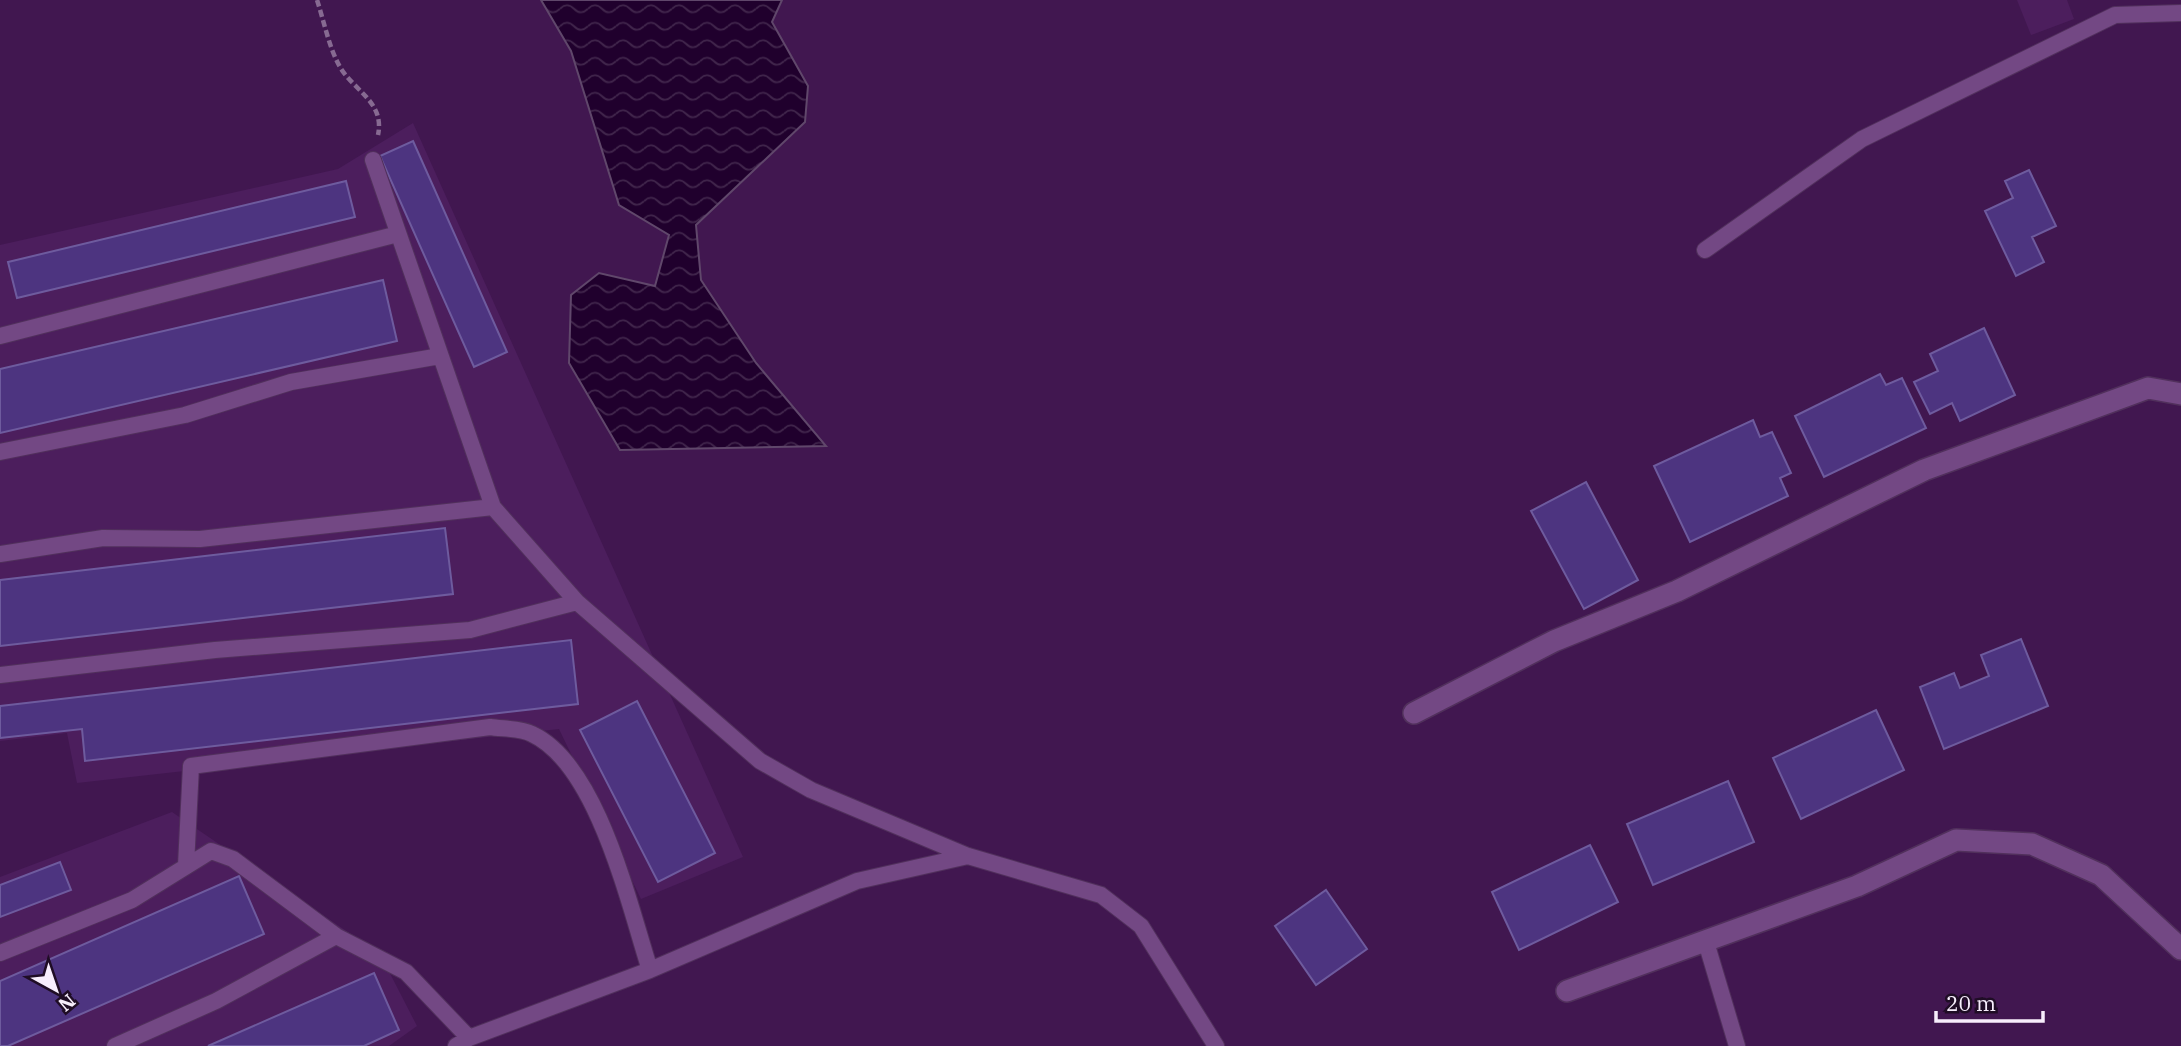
<svg xmlns="http://www.w3.org/2000/svg" width="2181" height="1046" viewBox="0 0 2181 1046" font-family="'IBM Plex Serif',serif">
  <style>
    .built { fill: #4c1e5d }
    .water { fill: url(#water-waves); stroke: #60476b; stroke-width: 2 }
    .building { fill: #4d3480; stroke: #6e5b9e; stroke-width: 2 }
    .lines { fill: none; stroke-linecap: round; stroke-linejoin: round }
    .service-casing { stroke: #51305c; stroke-width: 18 }
    .minor-casing { stroke: #51305c; stroke-width: 24 }
    .path { stroke: #876a92; stroke-width: 4.5; stroke-dasharray: 7 3.5; stroke-linecap: butt }
    .service { stroke: #734884; stroke-width: 16 }
    .minor { stroke: #734884; stroke-width: 21 }
  </style>
  <defs>
    <pattern id="water-waves" width="16" height="10" patternUnits="userSpaceOnUse" patternTransform="scale(1.75)"><rect width="16" height="10" fill="#20002d"/><path d="M0 5q4-4 8 0t8 0" fill="none" stroke="#41264c"/></pattern>
  </defs>
  <rect width="100%" height="100%" fill="#411750"/>
  <path class="built" d="M 2017,0 L 2067,0 L 2074,19 L 2031,35 Z
    M 413,123 L 743,857 L 641,899 L 559,729 L 77,783 L 67,733 L 0,741 L 0,245 L 338,169 Z
    M 172,812 L 380,954 L 417,1026 L 389,1046 L 0,1046 L 0,877 Z"/>
  <path class="water" d="M 541,0 L 782,0 L 772,22 L 808,86 L 805,122 L 696,225 L 701,280 L 756,363 L 826,446 L 620,450 L 569,363 L 571,295 L 599,273 L 655,286 L 669,235 L 619,205 L 571,51 Z"/>
  <path class="building" d="M 413,141 L 507,352 L 474,367 L 380,156 Z
    M 2029,170 L 2056,226 L 2032,237 L 2044,262 L 2016,276 L 1985,211 L 2013,198 L 2005,181 Z
    M 346,181 L 355,217 L 17,298 L 8,262 Z
    M 383,280 L 397,341 L 0,433 L 0,369 Z
    M 1984,328 L 2015,395 L 1960,421 L 1952,403 L 1930,414 L 1914,382 L 1938,371 L 1930,354 Z
    M 1880,374 L 1886,385 L 1902,378 L 1926,428 L 1824,477 L 1795,416 Z
    M 1753,420 L 1760,437 L 1772,432 L 1791,473 L 1780,478 L 1788,496 L 1690,542 L 1654,466 Z
    M 1586,482 L 1638,580 L 1584,609 L 1531,511 Z
    M 445,528 L 453,594 L 0,646 L 0,580 Z
    M 2021,639 L 2048,706 L 1944,749 L 1920,687 L 1954,673 L 1960,688 L 1989,676 L 1981,655 Z
    M 571,640 L 578,704 L 85,761 L 82,729 L 0,738 L 0,706 Z
    M 637,701 L 715,853 L 658,882 L 580,730 Z
    M 1876,710 L 1904,770 L 1801,819 L 1773,758 Z
    M 1728,781 L 1754,842 L 1653,885 L 1627,824 Z
    M 1590,845 L 1618,902 L 1519,950 L 1492,892 Z
    M 60,862 L 71,890 L 0,917 L 0,885 Z
    M 239,876 L 264,934 L 8,1046 L 0,1046 L 0,981 Z
    M 1326,890 L 1367,949 L 1316,985 L 1275,926 Z
    M 374,973 L 399,1030 L 364,1046 L 208,1046 Z"/>
  <g class="lines">
    <defs>
      <path id="service" d="M 373,160 L 493,507 L 577,602 L 760,761 L 811,790 L 968,856 L 1101,895 L 1141,926 L 1216,1046
        M 1705,250 L 1862,139 L 2115,15 L 2181,13
        M 0,336 L 398,234
        M 0,452 L 185,415 L 291,382 L 440,356
        M 0,554 L 103,538 L 200,539 L 493,507
        M 0,675 L 215,650 L 470,630 L 577,602
        M 186,865 L 191,766 L 490,727 C 502,729 521,728 532,734 C 598,765 629,905 650,970
        M 1706,942 L 1737,1046
        M 0,953 L 132,900 L 211,851 L 233,859 L 336,936 L 406,972 L 469,1038
        M 115,1046 L 216,1001 L 336,936
        M 456,1046 L 469,1038 L 650,970 L 857,881 L 968,856"/>
      <path id="minor" d="M 1414,713 L 1554,641 L 1677,591 L 1924,470 L 2148,388 L 2181,394
        M 1567,991 L 1857,886 L 1956,840 L 2032,844 L 2101,875 L 2181,949"/>
    </defs>
    <use href="#service" class="service-casing"/>
    <use href="#minor" class="minor-casing"/>
    <path class="path" d="M 317,0 C 324,21 329,48 340,67 C 354,91 385,102 378,135"/>
    <use href="#service" class="service"/>
    <use href="#minor" class="minor"/>
  </g>
  <g transform="translate(56 990) rotate(140)" stroke="#1f0d25" stroke-width="5" paint-order="stroke">
  <path d="M0-5L12 26L0 18L-12 26Z" fill="#f7eefc"/>
  <text y="-10" font-size="19" font-weight="bold" text-anchor="middle" fill="#f7eefc">N</text>
  </g>
  <path d="M1936 1011v10h107v-10" fill="none" stroke="#f7eefc" stroke-width="3.5"/>
  <text x="1946" y="1011" font-size="21" fill="#f7eefc" stroke="#1f0d25" stroke-width="5" paint-order="stroke">20 m</text>
</svg>
